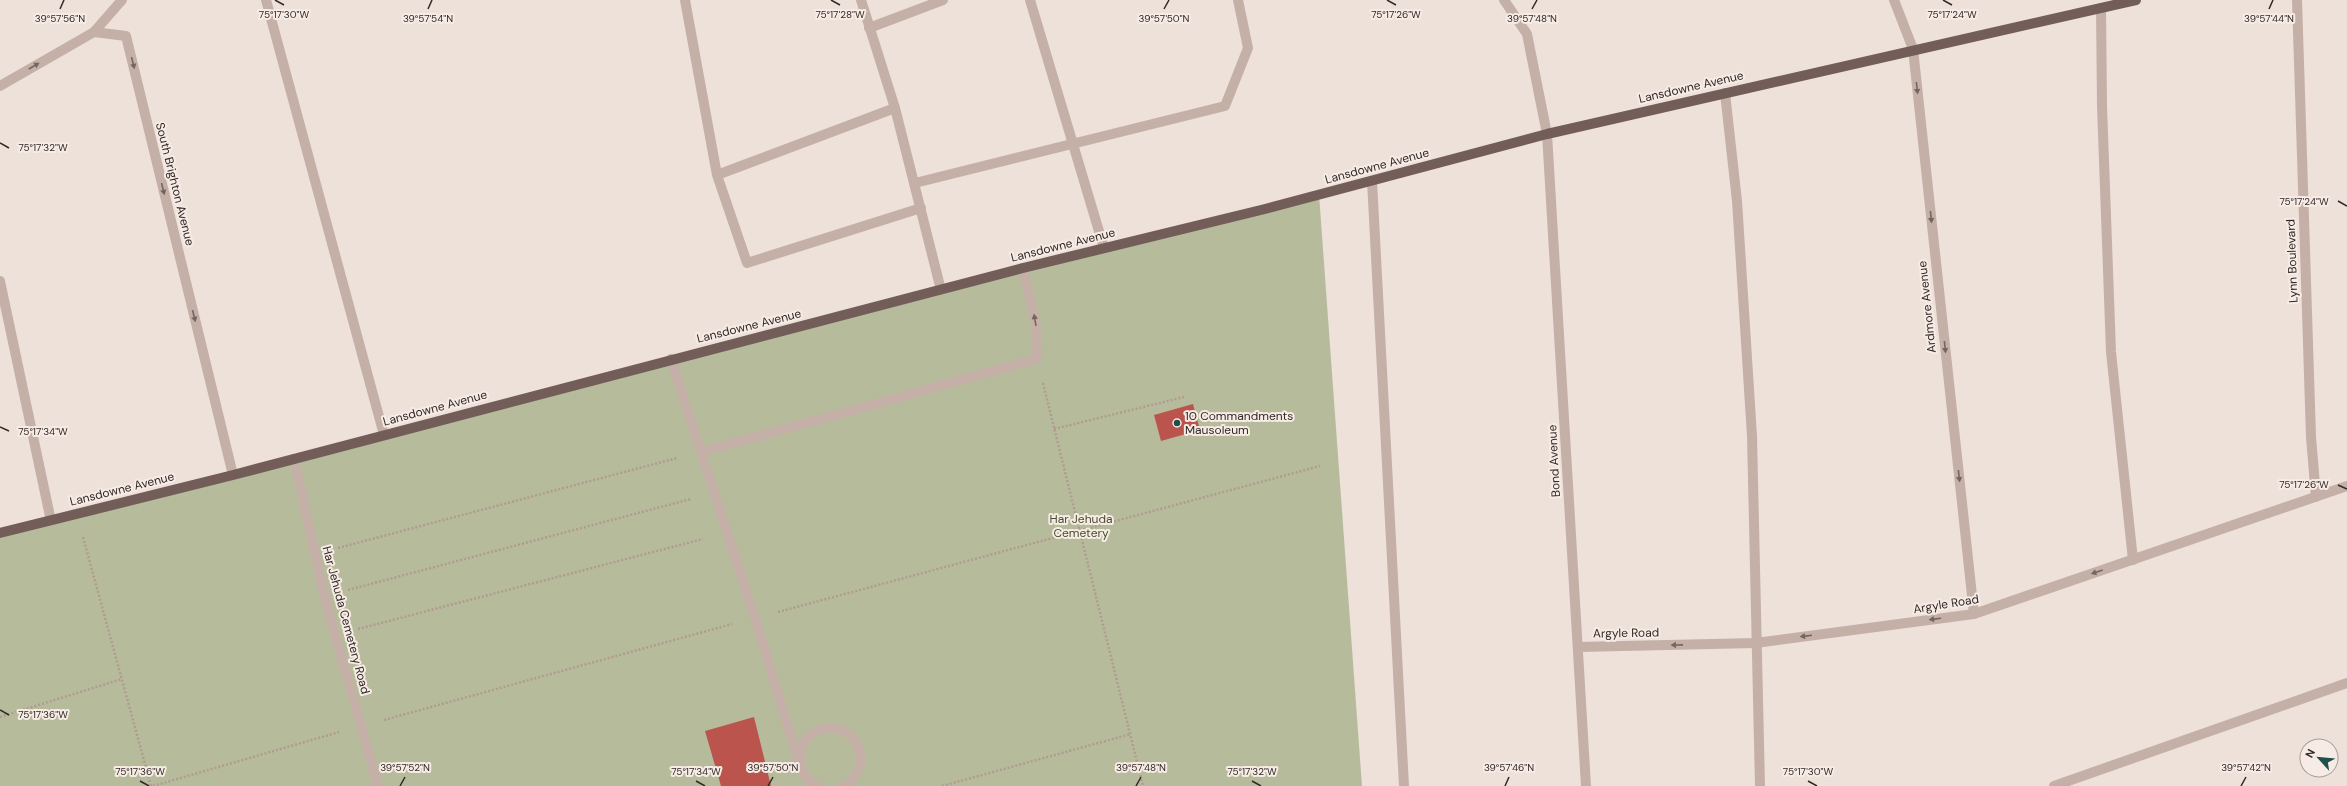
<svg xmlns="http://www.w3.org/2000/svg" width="2347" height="786" viewBox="0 0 2347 786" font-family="'DM Sans',sans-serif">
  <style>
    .green { fill: #b6bc9b }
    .building { fill: #ba544c }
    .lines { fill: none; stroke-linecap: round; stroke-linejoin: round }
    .path { stroke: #b19a91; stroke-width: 2.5; stroke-dasharray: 2 2; stroke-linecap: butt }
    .lane { stroke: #c5b0a7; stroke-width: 10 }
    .street { stroke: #c5b0a7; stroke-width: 10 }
    .primary { stroke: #735d59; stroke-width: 10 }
    .oneway { fill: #746561 }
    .ticks { fill: none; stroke: #322827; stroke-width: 1.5 }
    .poi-dot { fill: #204f4b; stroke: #f7ece5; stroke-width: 1.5 }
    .labels { text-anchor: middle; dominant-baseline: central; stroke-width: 4; stroke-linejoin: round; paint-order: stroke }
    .street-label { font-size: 12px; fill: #322827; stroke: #f7ece5 }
    .poi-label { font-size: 12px; fill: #322827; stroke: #f7ece5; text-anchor: start }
    .park-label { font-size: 12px; fill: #474e2d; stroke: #f7ece5 }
    .ticks-label { font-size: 10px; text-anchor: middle; fill: #322827; stroke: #f7ece5; stroke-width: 4; stroke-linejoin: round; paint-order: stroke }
  </style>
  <rect width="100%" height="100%" fill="#eee1d9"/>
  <path class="green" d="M 1319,194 L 1362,786 L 0,786 L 0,536 Z"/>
  <path class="building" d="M 1193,404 L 1200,430 L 1161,441 L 1154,415 Z
    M 754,717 L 771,786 L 721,786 L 705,731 Z"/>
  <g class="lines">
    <path class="path" d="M 1043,383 L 1143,786
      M 1054,429 L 1184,397
      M 83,537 L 151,786
      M 338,548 L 677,458
      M 348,590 L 691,499
      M 778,612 L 1320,466
      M 358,629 L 703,539
      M 0,717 L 122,679
      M 384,720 L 732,624
      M 153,786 L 339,732
      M 942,786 L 1131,734"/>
    <path class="lane" d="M 266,0 L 384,435
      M 685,0 L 717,175
      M 861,0 L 895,108 L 941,290
      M 1030,0 L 1104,248
      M 1504,0 L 1527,34 L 1547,134
      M 2101,8 L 2102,106 L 2111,352 L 2133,560
      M 869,28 L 943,0
      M 94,32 L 122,0
      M 1725,93 L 1737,201 L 1752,436 L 1760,786
      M 895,108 L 717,175 L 747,263 L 921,208
      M 1372,181 L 1404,786
      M 915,183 L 1225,106 L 1248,48 L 1238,0
      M 0,281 L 51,521
      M 671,359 L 755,618 L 800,766
      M 701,452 L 1037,359 L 1036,326 L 1023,268
      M 294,459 L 326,602 L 378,786
      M 817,786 C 806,780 801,772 800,760 C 799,751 803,740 810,735 C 847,709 882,760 844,786
      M 2054,786 L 2347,683"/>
    <path class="street" d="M 1894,0 L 1913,49 L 1974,614
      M 2297,0 L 2311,437 L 2316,497
      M 0,86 L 94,32 L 126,36 L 233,475
      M 1547,134 L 1586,786
      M 1578,647 L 1756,643 L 1974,614 L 2347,486"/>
    <path class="primary" d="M 0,533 L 233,475 L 1023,268 L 1265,209 L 1547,134 L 2136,0"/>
  </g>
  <defs><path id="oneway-solid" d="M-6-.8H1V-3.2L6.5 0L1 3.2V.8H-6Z"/></defs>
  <g class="oneway">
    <use href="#oneway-solid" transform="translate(133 63) rotate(76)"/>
    <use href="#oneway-solid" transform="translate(34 66) rotate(-30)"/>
    <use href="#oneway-solid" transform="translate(1917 88) rotate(84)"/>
    <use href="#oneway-solid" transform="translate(163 189) rotate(76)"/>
    <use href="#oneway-solid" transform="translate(1931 217) rotate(84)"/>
    <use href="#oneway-solid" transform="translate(194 316) rotate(76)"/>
    <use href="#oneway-solid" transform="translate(1035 320) rotate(-100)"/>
    <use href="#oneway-solid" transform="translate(1945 347) rotate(84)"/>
    <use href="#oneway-solid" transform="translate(1959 476) rotate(84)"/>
    <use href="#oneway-solid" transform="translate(2097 572) rotate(161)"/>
    <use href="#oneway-solid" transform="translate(1935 619) rotate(173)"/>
    <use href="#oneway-solid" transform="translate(1806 636) rotate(173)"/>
    <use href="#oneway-solid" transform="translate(1677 645) rotate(179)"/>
  </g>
  <path class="ticks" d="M 275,0 L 284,5M 831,0 L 840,5M 1387,0 L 1396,5M 1943,0 L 1952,5M 60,9 L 64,0M 428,9 L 432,0M 1164,9 L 1169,0M 1532,9 L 1537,0M 2269,9 L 2273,0M 0,143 L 9,148M 2338,201 L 2347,206M 0,427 L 9,431M 2338,485 L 2347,489M 0,710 L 9,715M 140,781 L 149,786M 696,781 L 705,786M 1252,781 L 1261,786M 1808,781 L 1817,786M 400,786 L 405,777M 768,786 L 773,777M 1136,786 L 1141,777M 1505,786 L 1509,777M 2241,786 L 2246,777"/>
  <circle class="poi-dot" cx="1177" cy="423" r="4"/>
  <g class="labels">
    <g class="street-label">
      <text transform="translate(1691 87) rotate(-13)">Lansdowne Avenue</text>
      <text transform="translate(1377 166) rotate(-15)">Lansdowne Avenue</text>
      <text transform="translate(175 184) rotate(76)">South Brighton Avenue</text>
      <text transform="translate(1063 245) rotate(-14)">Lansdowne Avenue</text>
      <text transform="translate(2292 261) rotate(-92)">Lynn Boulevard</text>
      <text transform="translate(1927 307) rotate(-96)">Ardmore Avenue</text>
      <text transform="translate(749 326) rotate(-14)">Lansdowne Avenue</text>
      <text transform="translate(435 408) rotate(-15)">Lansdowne Avenue</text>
      <text transform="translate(1554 461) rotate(-93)">Bond Avenue</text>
      <text transform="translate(122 489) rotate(-14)">Lansdowne Avenue</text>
      <text transform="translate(1946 604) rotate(-9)">Argyle Road</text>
      <text transform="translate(346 620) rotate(75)">Har Jehuda Cemetery Road</text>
      <text transform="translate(1626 633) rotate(-1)">Argyle Road</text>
    </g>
    <g class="poi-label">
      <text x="1185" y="416">10 Commandments<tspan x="1185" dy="14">Mausoleum</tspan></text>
    </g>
    <g class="park-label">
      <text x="1081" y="519">Har Jehuda<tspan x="1081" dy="14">Cemetery</tspan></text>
    </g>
  </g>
  <g class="ticks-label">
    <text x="840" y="18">75°17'28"W</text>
    <text x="1396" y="18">75°17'26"W</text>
    <text x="284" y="18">75°17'30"W</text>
    <text x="1952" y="18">75°17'24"W</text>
    <text x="60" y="22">39°57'56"N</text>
    <text x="428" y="22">39°57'54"N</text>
    <text x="1164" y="22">39°57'50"N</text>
    <text x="1532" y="22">39°57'48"N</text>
    <text x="2269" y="22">39°57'44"N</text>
    <text x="43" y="151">75°17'32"W</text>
    <text x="2304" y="205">75°17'24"W</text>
    <text x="43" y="435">75°17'34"W</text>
    <text x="2304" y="488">75°17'26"W</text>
    <text x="43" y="718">75°17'36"W</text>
    <text x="405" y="771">39°57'52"N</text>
    <text x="773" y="771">39°57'50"N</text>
    <text x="1141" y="771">39°57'48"N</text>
    <text x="1509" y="771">39°57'46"N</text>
    <text x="2246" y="771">39°57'42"N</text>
    <text x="140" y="775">75°17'36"W</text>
    <text x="696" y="775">75°17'34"W</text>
    <text x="1252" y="775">75°17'32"W</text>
    <text x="1808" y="775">75°17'30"W</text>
  </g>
  <g transform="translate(2319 758) rotate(297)"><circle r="19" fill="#f7ece5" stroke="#a89e99"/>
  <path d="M0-3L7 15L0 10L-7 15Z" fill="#204f4b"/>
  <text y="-6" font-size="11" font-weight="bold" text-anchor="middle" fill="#322827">N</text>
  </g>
</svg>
